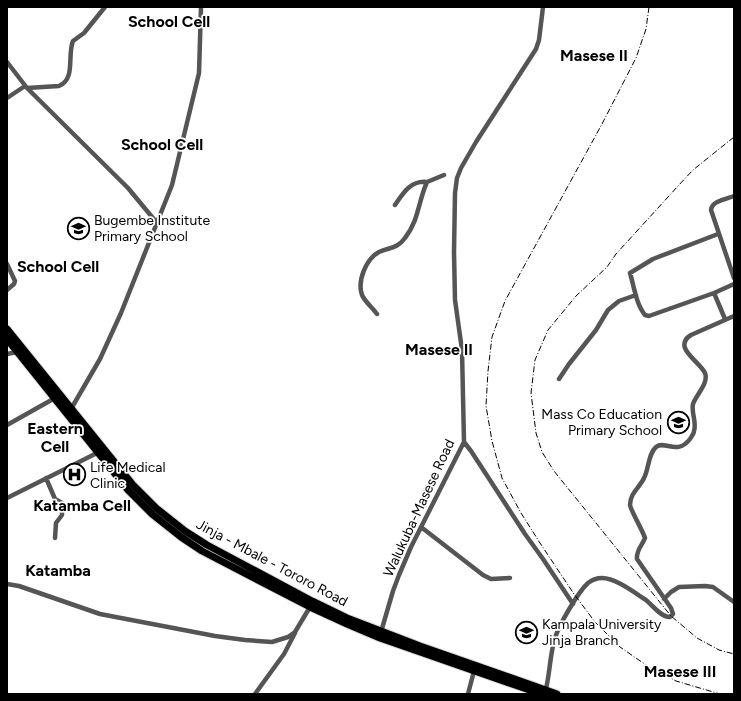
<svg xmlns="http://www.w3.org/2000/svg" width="741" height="701" viewBox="0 0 741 701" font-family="Figtree,sans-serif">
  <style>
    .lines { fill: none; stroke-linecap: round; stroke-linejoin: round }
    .highway-casing { stroke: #dbdbdb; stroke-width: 9 }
    .minor { stroke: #555; stroke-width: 4.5 }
    .highway { stroke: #000; stroke-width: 7 }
    .rail { stroke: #000; stroke-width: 1; stroke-dasharray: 6 2 1 2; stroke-linecap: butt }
    .labels { text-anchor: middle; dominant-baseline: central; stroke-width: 3.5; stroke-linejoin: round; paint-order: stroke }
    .poi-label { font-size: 14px; fill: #000; stroke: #fff; text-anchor: start }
    .street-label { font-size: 14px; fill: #000; stroke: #fff }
    .quarter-label { font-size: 16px; font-weight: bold; fill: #000; stroke: #fff }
  </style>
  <rect width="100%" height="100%" fill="#fff"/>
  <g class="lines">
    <defs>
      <path id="highway" d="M 7,329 L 133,485 L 156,508 L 185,531 L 207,545 L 312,601 L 347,618 L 420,646 L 557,694
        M 7,339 L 128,490 L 152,514 L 181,537 L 202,551 L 310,607 L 347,624 L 380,638 L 541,694"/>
    </defs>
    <use href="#highway" class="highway-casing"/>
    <path class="minor" d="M 7,62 L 27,88 L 128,188 L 157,223
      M 27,88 L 59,86 C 76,79 67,55 73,41 L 84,33 L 105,7
      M 7,98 L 25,86
      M 734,196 C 726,199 712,201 711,210 L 734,278
      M 395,205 C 403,193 411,180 427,182
      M 718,234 L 653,259 L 630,273 C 634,286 636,304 645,315 L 649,316 L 714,293 L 734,284
      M 7,264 L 15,281 L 14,284 L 7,290
      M 714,293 L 725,319
      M 377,314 C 373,308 365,302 362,295 C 357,281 366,259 379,252 C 390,247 397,249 405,238 C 419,220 418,202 427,182 L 444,175
      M 7,354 L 17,352
      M 559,379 L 569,364 L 596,330 L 608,310 L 619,301 L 636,295
      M 71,409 L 100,359 L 121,313 L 172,185 L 199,73 L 201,7
      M 7,425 L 55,398
      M 464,442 L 471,451 L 525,534 L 543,559 L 573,604
      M 46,478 L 55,499 L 62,503 L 62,515 L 56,523 L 55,538
      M 7,498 L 97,453
      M 421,527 L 483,575 L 491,579 L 510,578
      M 7,584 L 19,586 L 100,614 L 215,636 L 245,640 L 272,642 L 288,637 L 295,632 L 310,607
      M 664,599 L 671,592 L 679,587 L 705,586 L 713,587 L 734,602
      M 381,632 L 393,591 L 399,575 L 411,547 L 464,442 L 462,350 L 455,300 L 454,252 L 455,193 L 457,178 L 461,168 L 476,142 L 536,49 L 539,40 L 543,7
      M 546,689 C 550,672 550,654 555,638 C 559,625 578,592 588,583 C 592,580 597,578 602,578 C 616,578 635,593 646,600 C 652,605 662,618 670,617 L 673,614 L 671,608 L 637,559 C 636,550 642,546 645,538 C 642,529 631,511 630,505 C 630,493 640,487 644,478 C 649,469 648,454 656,447 C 665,440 677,456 690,439 C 691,437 694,434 694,431 C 697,422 691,413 693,404 C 696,395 709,383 705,373 C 699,361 672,347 691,335 L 734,316
      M 255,694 L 284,654 L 295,633
      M 468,694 L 474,671"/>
    <use href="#highway" class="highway"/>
    <path class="rail" d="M 649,7 L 646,29 L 636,58 L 602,124 L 505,301 L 492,337 L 488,371 L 486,406 L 492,441 L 502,478 L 521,513 L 540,543 L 574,594 L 595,622 L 620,647 L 646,665 L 676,681 L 720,694
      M 734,137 L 693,170 L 678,186 L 616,254 L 607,267 L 576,296 L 548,330 L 535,360 L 531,393 L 536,433 L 542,452 L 554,471 L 671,616 L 697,638 L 719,650 L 734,654"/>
  </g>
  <defs>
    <symbol id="school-ring" viewBox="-11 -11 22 22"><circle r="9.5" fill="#fff" stroke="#000" stroke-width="1.5"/><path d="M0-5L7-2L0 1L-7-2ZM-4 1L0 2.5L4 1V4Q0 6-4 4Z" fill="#000"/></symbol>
    <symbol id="hospital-ring" viewBox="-11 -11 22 22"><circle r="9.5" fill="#fff" stroke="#000" stroke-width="1.5"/><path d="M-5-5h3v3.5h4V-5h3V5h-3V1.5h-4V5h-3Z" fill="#000"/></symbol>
    <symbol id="university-ring" viewBox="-11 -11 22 22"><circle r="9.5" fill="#fff" stroke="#000" stroke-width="1.5"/><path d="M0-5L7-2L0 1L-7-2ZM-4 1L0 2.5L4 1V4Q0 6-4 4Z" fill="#000"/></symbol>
  </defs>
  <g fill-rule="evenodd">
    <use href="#school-ring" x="66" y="216" width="25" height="25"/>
    <use href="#school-ring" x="666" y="410" width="25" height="25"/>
    <use href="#hospital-ring" x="62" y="462" width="25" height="25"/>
    <use href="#university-ring" x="514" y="620" width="25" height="25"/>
  </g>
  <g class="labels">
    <g class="poi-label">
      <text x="94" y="220">Bugembe Institute<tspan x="94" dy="16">Primary School</tspan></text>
      <text x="662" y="414" text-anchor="end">Mass Co Education<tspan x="662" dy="16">Primary School</tspan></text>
      <text x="90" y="467">Life Medical<tspan x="90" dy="16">Clinic</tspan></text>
      <text x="542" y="624">Kampala University<tspan x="542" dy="16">Jinja Branch</tspan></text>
    </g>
    <g class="street-label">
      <text transform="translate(419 508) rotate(-65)">Walukuba-Masese Road</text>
      <text transform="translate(272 563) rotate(28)">Jinja - Mbale - Tororo Road</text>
    </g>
    <g class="quarter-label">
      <text x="169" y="21">School Cell</text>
      <text x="594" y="55">Masese II</text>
      <text x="162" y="144">School Cell</text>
      <text x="58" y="266">School Cell</text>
      <text x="439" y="349">Masese II</text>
      <text x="55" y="428">Eastern<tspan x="55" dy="18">Cell</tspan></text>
      <text x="82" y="505">Katamba Cell</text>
      <text x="58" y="570">Katamba</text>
      <text x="680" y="671">Masese III</text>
    </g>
  </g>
  <rect width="741" height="701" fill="none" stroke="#000000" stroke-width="16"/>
</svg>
